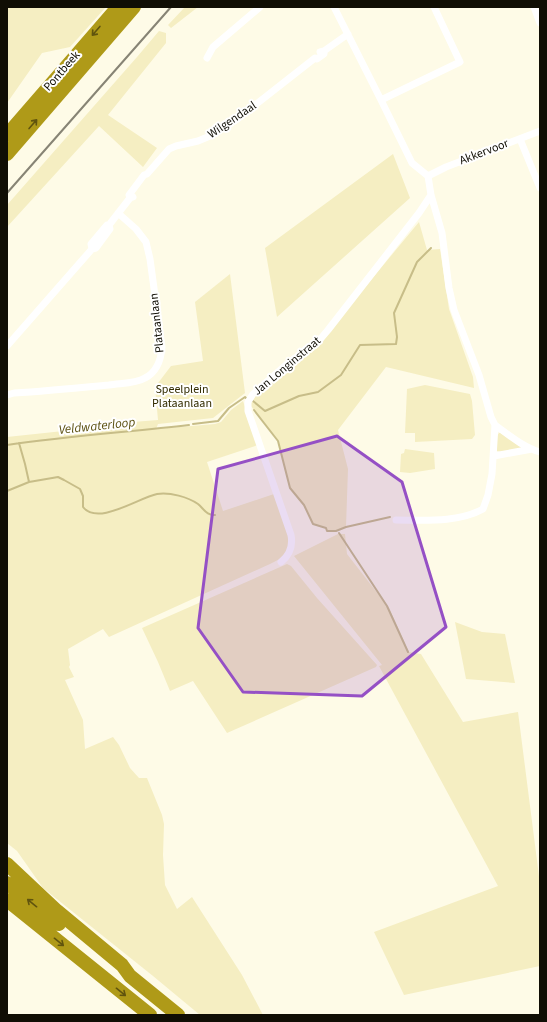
<svg xmlns="http://www.w3.org/2000/svg" width="547" height="1022" viewBox="0 0 547 1022" font-family="'Source Sans 3',sans-serif">
  <style>
    .green { fill: #f5eec2 }
    .lines { fill: none; stroke-linecap: round; stroke-linejoin: round }
    .stream { stroke: #c7bd88; stroke-width: 2 }
    .street { stroke: #fff; stroke-width: 7 }
    .highway { stroke: #af9a18; stroke-width: 14 }
    .rail { stroke: #878475; stroke-width: 2 }
    .oneway { stroke: #60540e }
    .marked { fill: #9550c5; fill-opacity: 0.2; stroke: #9550c5; stroke-width: 3; stroke-linejoin: round }
    .labels { text-anchor: middle; dominant-baseline: central; stroke-width: 4; stroke-linejoin: round; paint-order: stroke }
    .street-label { font-size: 12px; fill: #100e04; stroke: #fff }
    .park-label { font-size: 12px; fill: #332c00; stroke: #fff }
    .water-label { font-size: 13px; font-style: italic; fill: #5a4f0f; stroke: #fff }
  </style>
  <rect width="100%" height="100%" fill="#fefbe7"/>
  <path class="green" d="M 7,7 L 106,7 L 70,47 L 42,53 L 7,103 Z
    M 185,7 L 198,7 L 171,28 L 168,25 Z
    M 159,31 L 166,33 L 166,43 L 108,115 L 157,148 L 143,167 L 99,126 L 7,227 L 7,205 L 137,57 Z
    M 393,154 L 410,198 L 277,317 L 265,248 Z
    M 419,222 L 427,250 L 440,249 L 449,309 L 473,377 L 474,388 L 386,367 L 338,430 L 348,469 L 346,527 L 336,531 L 327,531 L 325,528 L 313,524 L 304,505 L 290,488 L 278,441 L 262,419 L 250,405 L 250,400 L 288,366 L 317,345 Z
    M 230,274 L 245,393 L 213,418 L 158,424 L 156,429 L 215,424 L 221,422 L 231,410 L 243,401 L 258,445 L 207,462 L 223,511 L 274,494 C 279,509 296,539 286,554 C 282,559 275,561 270,564 L 109,637 L 103,629 L 68,649 L 70,665 L 69,667 L 74,677 L 65,680 L 83,720 L 85,749 L 113,737 L 119,745 L 130,768 L 139,778 L 147,778 L 162,815 L 164,824 L 163,855 L 165,885 L 177,909 L 192,897 L 242,975 L 263,1015 L 200,1015 L 153,976 L 43,888 L 17,851 L 7,843 L 7,437 L 82,429 L 120,423 L 158,420 L 155,387 L 171,366 L 203,361 L 195,302 Z
    M 425,385 L 470,394 L 472,401 L 475,435 L 472,439 L 415,442 L 415,433 L 405,433 L 407,389 Z
    M 499,433 L 501,433 L 522,448 L 502,452 L 497,451 L 497,436 Z
    M 405,449 L 434,453 L 435,469 L 410,473 L 400,472 L 401,454 L 404,453 Z
    M 338,534 L 345,534 L 347,554 L 389,608 L 409,652 L 421,654 L 463,722 L 518,712 L 540,884 L 540,966 L 404,995 L 374,932 L 498,886 L 379,666 L 382,665 L 294,556 Z
    M 287,564 L 291,566 L 317,598 L 377,665 L 376,667 L 227,733 L 193,681 L 170,691 L 158,662 L 142,628 Z
    M 455,622 L 482,632 L 505,634 L 515,683 L 466,679 Z"/>
  <g class="lines">
    <path class="stream" d="M 253,401 L 265,411 L 299,396 L 318,392 L 341,375 L 360,345 L 396,344 L 397,337 L 394,313 L 417,262 L 431,248
      M 254,410 L 278,441 L 290,488 L 304,505 L 313,524 L 326,528 L 327,531 L 336,531 L 346,527 L 390,517
      M 193,424 L 218,421 L 229,408 L 245,397 L 246,398
      M 19,443 L 25,464 L 29,482 L 58,477 L 64,480 L 80,489 L 83,496 L 83,507 C 98,526 138,498 157,494 C 170,492 188,497 198,504 C 204,509 207,516 215,515
      M 7,445 C 67,436 128,432 189,425
      M 7,491 L 29,482
      M 339,533 L 387,606 L 408,652"/>
    <path class="street" d="M 334,7 L 381,100 L 412,163 L 428,176 L 431,195 L 442,233 L 449,288 L 454,310 L 479,375 L 491,417 L 495,425 L 492,474 L 488,495 L 483,509 C 458,523 423,520 396,520
      M 534,7 L 540,23
      M 320,52 L 324,51 L 348,34
      M 207,58 L 213,47 L 260,7
      M 381,100 L 460,62 L 434,7
      M 520,139 L 540,188
      M 428,176 L 446,167 L 540,131
      M 130,198 L 129,195 L 144,175 L 147,174 L 169,149 L 176,146 L 198,141 L 210,136 L 236,120 L 315,58 L 317,59 L 324,54 L 324,51
      M 92,249 L 91,244 L 107,225 L 109,225 L 130,198 L 133,197
      M 7,346 L 92,249 L 96,248 L 110,229 L 109,225
      M 7,395 L 14,393 C 46,391 77,388 109,385 C 120,383 135,384 145,378 C 157,372 161,360 162,347 L 150,259 L 146,242 L 136,229 L 118,213
      M 495,425 C 509,435 523,447 540,452
      M 494,456 L 532,449
      M 281,562 C 290,555 293,546 291,535 L 248,411 L 248,402 L 253,394 L 288,363 L 317,343 L 328,330 L 419,213 L 431,195"/>
    <path class="highway" d="M 7,135 L 118,7
      M 7,154 L 134,7
      M 7,864 L 57,911 L 122,965 L 130,976 L 178,1015
      M 7,883 L 59,924
      M 7,900 L 150,1015"/>
    <path class="rail" d="M 7,193 L 171,7"/>
  </g>
  <defs><path id="oneway-shaft" d="M-6 0H5M1.5-3L5.5 0L1.5 3" fill="none" stroke-width="1.6" stroke-linecap="round" stroke-linejoin="round"/></defs>
  <g class="oneway">
    <use href="#oneway-shaft" transform="translate(96 31) rotate(131)"/>
    <use href="#oneway-shaft" transform="translate(33 124) rotate(-49)"/>
    <use href="#oneway-shaft" transform="translate(32 903) rotate(-141)"/>
    <use href="#oneway-shaft" transform="translate(59 942) rotate(39)"/>
    <use href="#oneway-shaft" transform="translate(121 992) rotate(39)"/>
  </g>
  <path class="marked" d="M 337,436 L 402,482 L 446,627 L 362,696 L 243,692 L 198,628 L 218,469 Z"/>
  <g class="labels">
    <g class="street-label">
      <text transform="translate(62 71) rotate(-49)">Pontbeek</text>
      <text transform="translate(232 120) rotate(-34)">Wilgendaal</text>
      <text transform="translate(484 152) rotate(-21)">Akkervoor</text>
      <text transform="translate(157 323) rotate(-96)">Plataanlaan</text>
      <text transform="translate(287 366) rotate(-40)">Jan Longinstraat</text>
    </g>
    <g class="park-label">
      <text x="182" y="389">Speelplein<tspan x="182" dy="14">Plataanlaan</tspan></text>
    </g>
    <g class="water-label">
      <text transform="translate(97 426) rotate(-6)">Veldwaterloop</text>
    </g>
  </g>
  <rect width="547" height="1022" fill="none" stroke="#100e04" stroke-width="16"/>
</svg>
